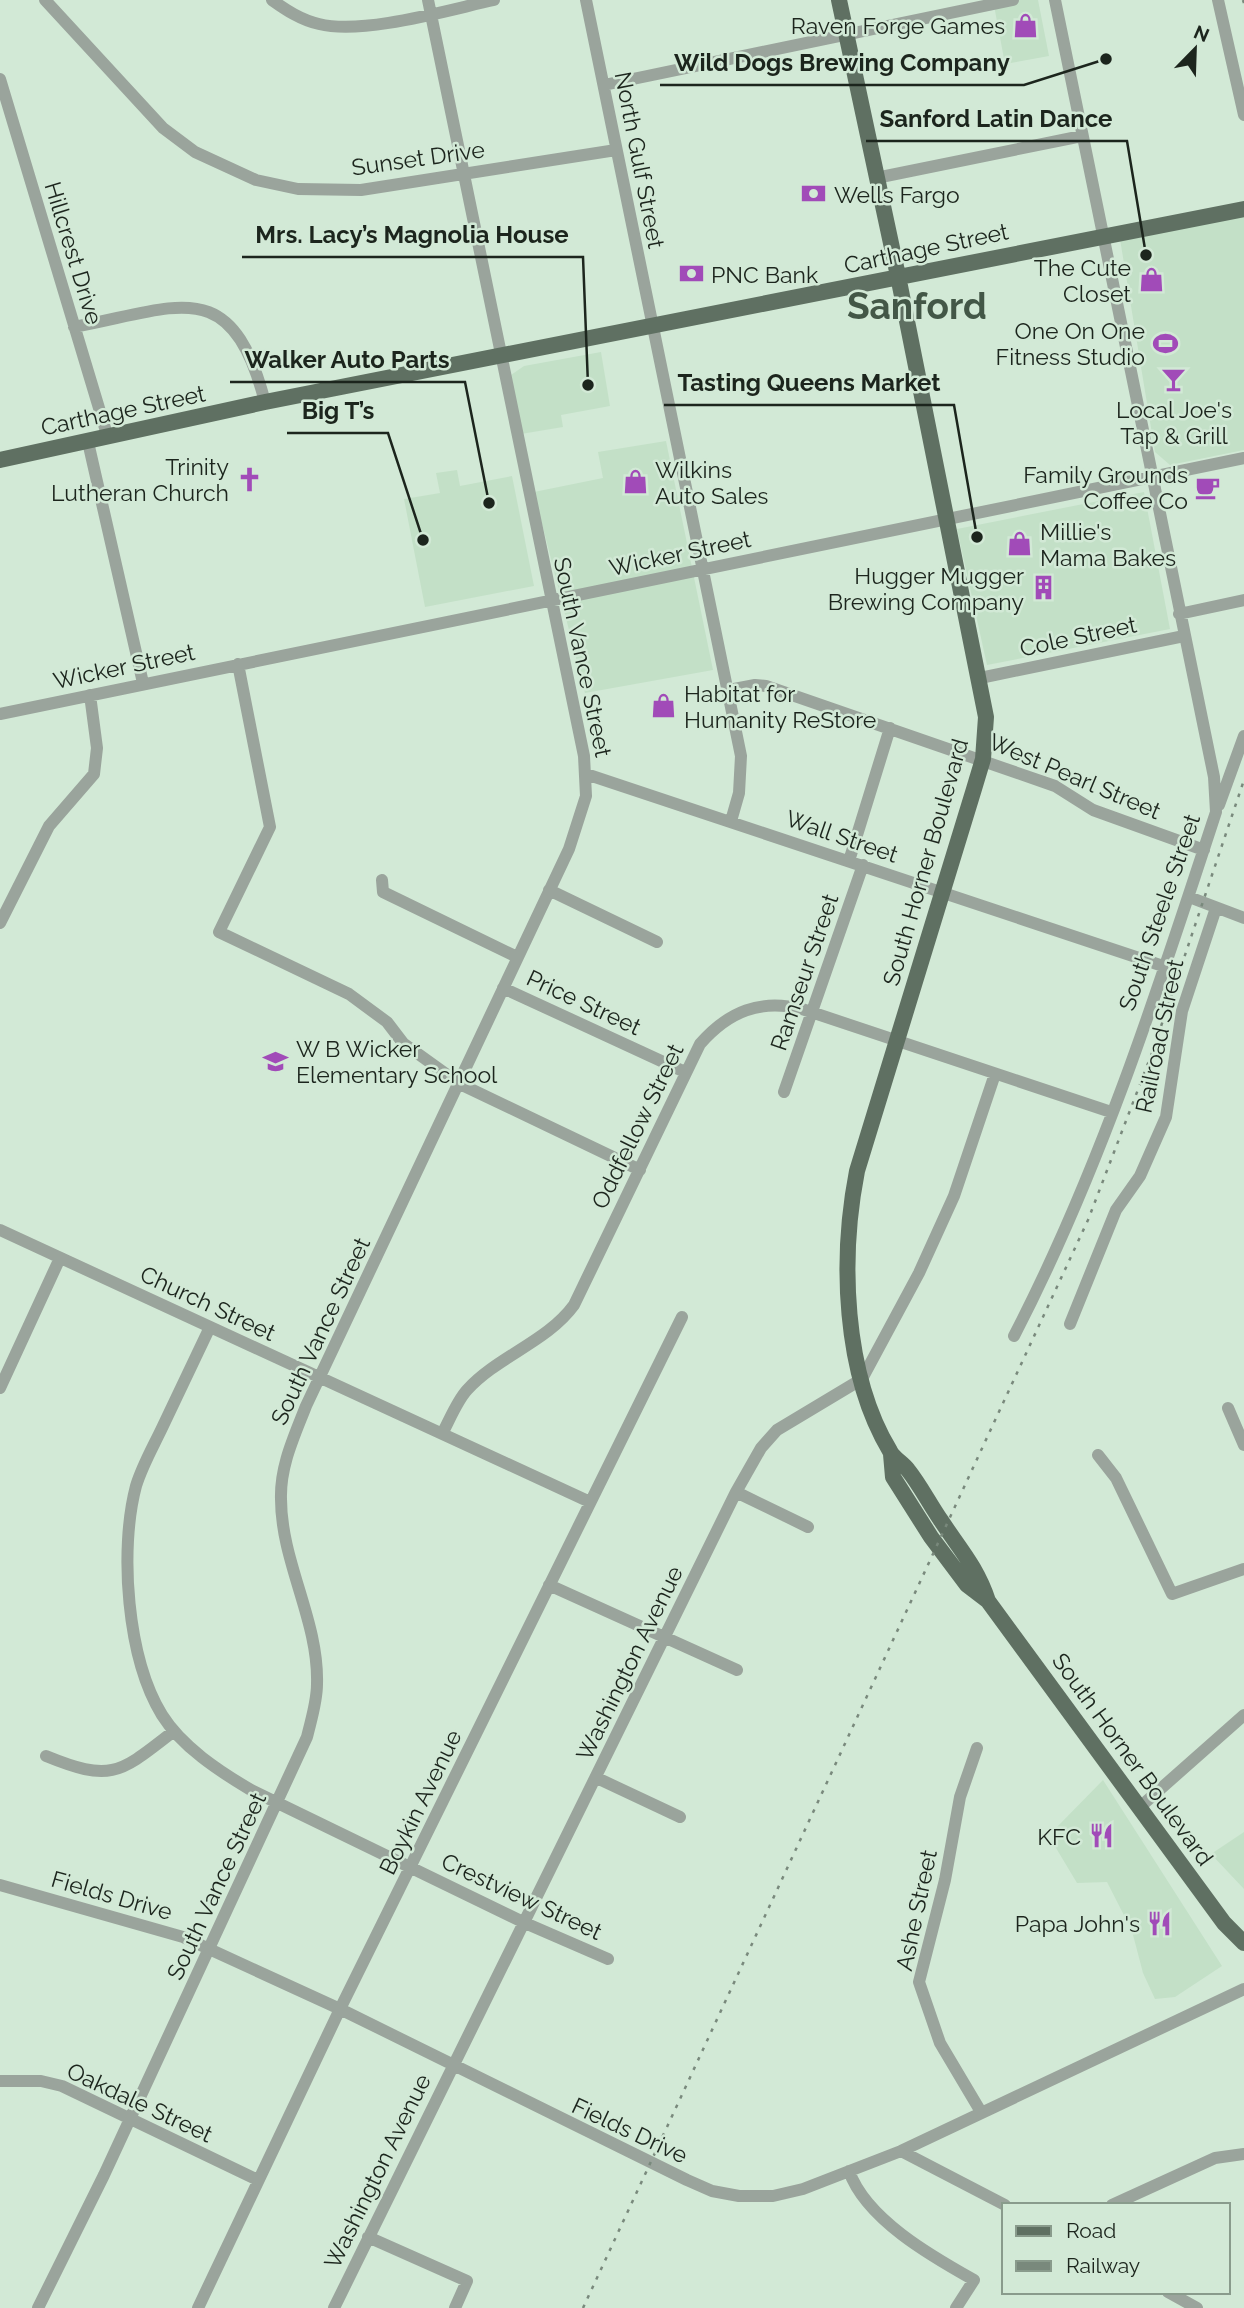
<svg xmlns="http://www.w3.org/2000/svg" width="1244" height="2308" viewBox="0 0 1244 2308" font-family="Raleway,sans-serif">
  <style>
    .built { fill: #c3e0c7 }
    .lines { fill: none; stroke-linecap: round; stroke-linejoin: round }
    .minor { stroke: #9aa49c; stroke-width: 12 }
    .major { stroke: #5f7062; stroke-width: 16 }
    .rail { stroke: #79897c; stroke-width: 2.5; stroke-dasharray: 3.5 7; stroke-linecap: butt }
    .labels { text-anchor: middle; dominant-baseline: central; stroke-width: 5; stroke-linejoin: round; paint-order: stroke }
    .poi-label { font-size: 23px; fill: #1c251d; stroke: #d2e9d6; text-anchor: end }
    .street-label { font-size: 23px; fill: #1c251d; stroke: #d2e9d6 }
    .town-label { font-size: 37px; font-weight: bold; fill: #435747; stroke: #d2e9d6 }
    .leader { fill: none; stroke: #1c251d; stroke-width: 2.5 }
    .callout-dot { fill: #1c251d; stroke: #d2e9d6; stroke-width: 2.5 }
    .callout-label { font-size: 24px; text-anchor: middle; font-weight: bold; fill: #1c251d; stroke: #d2e9d6; stroke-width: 5; stroke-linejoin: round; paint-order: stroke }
  </style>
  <rect width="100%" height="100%" fill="#d2e9d6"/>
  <path class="built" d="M 993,0 L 1038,0 L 1049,56 L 1005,64 Z
    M 1244,216 L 1244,450 L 1170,465 L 1155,452 L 1120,239 Z
    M 601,352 L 610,406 L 561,415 L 563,427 L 521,434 L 511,375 L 524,366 Z
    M 666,441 L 713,670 L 585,693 L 534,492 L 603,478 L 598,452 Z
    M 457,470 L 460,486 L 512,476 L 534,586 L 425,607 L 404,499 L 440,493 L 436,473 Z
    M 1144,492 L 1170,629 L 987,665 L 957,529 Z
    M 1103,1780 L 1222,1966 L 1175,1997 L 1155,1999 L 1143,1973 L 1132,1931 L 1107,1882 L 1077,1883 L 1053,1843 L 1056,1828 Z
    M 1244,1832 L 1244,1889 L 1211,1854 Z"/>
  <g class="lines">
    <path class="minor" d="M 45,0 L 163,128 L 195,152 L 256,180 L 298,189 L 361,190 L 616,150
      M 272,0 C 286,10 301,20 319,24 C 364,35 448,10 494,0
      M 586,0 L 741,756 L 739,793 L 731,821
      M 1218,0 L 1244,115
      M 0,79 L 108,438
      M 604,85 L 1013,0
      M 876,178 L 1082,136
      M 74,327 C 178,308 231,272 265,402
      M 88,442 L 143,683
      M 1179,614 L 1244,600
      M 238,664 L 270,827 L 219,932 L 349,994 L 387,1022 L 403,1043 L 460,1084 L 640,1170
      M 980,678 L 1184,636
      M 729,690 L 755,685 L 766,686 L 1055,786 L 1093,810 L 1204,850
      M 0,714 L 1244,458
      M 586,774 L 1163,966
      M 1219,805 L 1244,736
      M 849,861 L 890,728
      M 382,880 L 383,892 L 517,957
      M 549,890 L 657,942
      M 1189,897 L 1244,918
      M 0,923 L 49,826 L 94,774 L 97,748 L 90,695
      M 503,988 L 685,1072
      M 784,1092 L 863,865
      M 0,1230 L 590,1502
      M 1070,1324 L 1116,1210 L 1140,1176 L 1166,1117 L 1182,1011 L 1216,908
      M 210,1327 C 194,1360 178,1394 162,1428 C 153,1447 142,1466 136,1486 C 119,1550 127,1658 162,1715 C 182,1747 219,1771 251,1790 L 525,1923 L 608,1959
      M 1014,1336 C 1100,1170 1158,990 1216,812 L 1214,777 L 1055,0
      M 0,1388 L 60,1258
      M 1228,1408 L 1244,1445
      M 443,1432 C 450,1419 457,1401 467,1390 C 498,1356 547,1342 574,1305 L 700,1044 C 729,1011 760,999 802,1009 L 1111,1112
      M 1098,1455 L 1116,1478 L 1172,1594 L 1244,1569
      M 736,1492 L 808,1527
      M 549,1585 L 737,1670
      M 977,1748 L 960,1797 L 945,1880 L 919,1982 L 940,2043 L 981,2112
      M 46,1756 C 112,1783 120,1773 174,1731
      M 597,1778 L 680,1817
      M 1140,1807 L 1244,1715
      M 0,1885 L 183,1937 L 340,2009 L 687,2180 L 712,2191 L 739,2196 L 773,2196 L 803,2189 L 901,2151 L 1244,1989
      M 0,2081 L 41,2081 L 62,2086 L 258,2180
      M 901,2151 L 1005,2205
      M 849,2171 C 866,2219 931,2256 974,2280 L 956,2308
      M 1112,2205 L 1215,2158 L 1244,2154
      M 368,2237 L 467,2281 L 455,2308
      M 1168,2292 L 1197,2308
      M 38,2308 L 104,2175 L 307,1737 C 311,1720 317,1702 317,1684 C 319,1621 281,1562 281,1499 C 280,1466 294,1437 306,1406 L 569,849 L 586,796 L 584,756 L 428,0
      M 198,2308 L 340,2009 L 682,1317
      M 334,2308 L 736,1492 L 761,1448 L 777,1430 L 862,1379 L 919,1273 L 954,1196 L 995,1074"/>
    <path class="major" d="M 839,0 L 898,276 L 986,717 L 983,759 L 974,789 L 857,1171 C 840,1258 843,1373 890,1451 C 894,1459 903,1463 908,1470 C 920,1485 929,1503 940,1519 C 959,1548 977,1567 988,1601
      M 0,460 L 265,402 L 1244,209
      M 891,1454 L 893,1477 L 931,1537 L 967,1585 L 988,1601 L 1224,1923 L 1244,1943"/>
    <path class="rail" d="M 1243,0 L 1244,3
      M 583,2308 L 1088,1220 L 1152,1053 L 1244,780"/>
  </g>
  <defs>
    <symbol id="shop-bare" viewBox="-9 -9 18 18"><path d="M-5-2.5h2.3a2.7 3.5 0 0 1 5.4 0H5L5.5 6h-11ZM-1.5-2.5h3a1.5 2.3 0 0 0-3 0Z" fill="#a14bb8" stroke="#d2e9d6" stroke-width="2.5" paint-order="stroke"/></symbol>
    <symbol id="bank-bare" viewBox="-9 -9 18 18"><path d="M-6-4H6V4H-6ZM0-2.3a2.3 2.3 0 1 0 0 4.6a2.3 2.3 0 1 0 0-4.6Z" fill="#a14bb8" stroke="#d2e9d6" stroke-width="2.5" paint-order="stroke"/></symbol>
    <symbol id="stadium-bare" viewBox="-9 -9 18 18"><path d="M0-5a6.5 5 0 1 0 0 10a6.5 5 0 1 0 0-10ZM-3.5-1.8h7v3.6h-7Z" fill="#a14bb8" stroke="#d2e9d6" stroke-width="2.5" paint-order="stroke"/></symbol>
    <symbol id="bar-bare" viewBox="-9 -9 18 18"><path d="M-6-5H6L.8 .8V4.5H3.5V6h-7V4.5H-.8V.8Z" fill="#a14bb8" stroke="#d2e9d6" stroke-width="2.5" paint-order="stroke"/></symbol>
    <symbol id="church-bare" viewBox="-9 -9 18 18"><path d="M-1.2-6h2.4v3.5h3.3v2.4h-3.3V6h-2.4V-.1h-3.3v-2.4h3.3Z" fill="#a14bb8" stroke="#d2e9d6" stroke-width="2.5" paint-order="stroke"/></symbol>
    <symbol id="cafe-bare" viewBox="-9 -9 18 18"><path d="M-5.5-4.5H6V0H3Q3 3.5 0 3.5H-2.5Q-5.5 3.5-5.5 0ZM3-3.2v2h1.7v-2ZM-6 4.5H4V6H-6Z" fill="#a14bb8" stroke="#d2e9d6" stroke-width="2.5" paint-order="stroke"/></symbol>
    <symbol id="building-bare" viewBox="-9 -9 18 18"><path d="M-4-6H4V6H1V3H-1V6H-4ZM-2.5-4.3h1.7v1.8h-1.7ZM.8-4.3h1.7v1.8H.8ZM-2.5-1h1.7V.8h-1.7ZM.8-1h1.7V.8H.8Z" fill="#a14bb8" stroke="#d2e9d6" stroke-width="2.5" paint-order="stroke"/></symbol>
    <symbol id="school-bare" viewBox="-9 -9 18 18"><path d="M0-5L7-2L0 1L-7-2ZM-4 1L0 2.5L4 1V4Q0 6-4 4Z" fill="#a14bb8" stroke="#d2e9d6" stroke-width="2.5" paint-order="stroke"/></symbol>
    <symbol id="restaurant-bare" viewBox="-9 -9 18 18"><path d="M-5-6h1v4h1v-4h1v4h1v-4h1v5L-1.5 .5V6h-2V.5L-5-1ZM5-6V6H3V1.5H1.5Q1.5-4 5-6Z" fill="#a14bb8" stroke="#d2e9d6" stroke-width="2.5" paint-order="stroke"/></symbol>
  </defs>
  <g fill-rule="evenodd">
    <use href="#shop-bare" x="1008" y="8" width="35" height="35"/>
    <use href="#bank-bare" x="796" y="176" width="35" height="35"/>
    <use href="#bank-bare" x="674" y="256" width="35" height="35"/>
    <use href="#shop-bare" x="1134" y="262" width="35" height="35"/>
    <use href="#stadium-bare" x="1148" y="326" width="35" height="35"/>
    <use href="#bar-bare" x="1156" y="362" width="35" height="35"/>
    <use href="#church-bare" x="232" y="462" width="35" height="35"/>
    <use href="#shop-bare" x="618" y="464" width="35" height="35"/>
    <use href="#cafe-bare" x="1190" y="470" width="35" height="35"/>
    <use href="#shop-bare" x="1002" y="526" width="35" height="35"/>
    <use href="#building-bare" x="1026" y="570" width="35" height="35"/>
    <use href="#shop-bare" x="646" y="688" width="35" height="35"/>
    <use href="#school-bare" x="258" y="1044" width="35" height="35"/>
    <use href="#restaurant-bare" x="1084" y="1818" width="35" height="35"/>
    <use href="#restaurant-bare" x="1142" y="1906" width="35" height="35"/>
  </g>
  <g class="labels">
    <g class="poi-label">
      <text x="1005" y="25">Raven Forge Games</text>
      <text x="834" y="194" text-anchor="start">Wells Fargo</text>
      <text x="1131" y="267">The Cute<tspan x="1131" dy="26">Closet</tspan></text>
      <text x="711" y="274" text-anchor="start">PNC Bank</text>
      <text x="1145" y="330">One On One<tspan x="1145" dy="26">Fitness Studio</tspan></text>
      <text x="1174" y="409" text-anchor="middle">Local Joe's<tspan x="1174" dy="26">Tap &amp; Grill</tspan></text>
      <text x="229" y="466">Trinity<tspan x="229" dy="26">Lutheran Church</tspan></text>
      <text x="655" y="469" text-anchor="start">Wilkins<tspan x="655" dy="26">Auto Sales</tspan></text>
      <text x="1188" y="474">Family Grounds<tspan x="1188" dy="26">Coffee Co</tspan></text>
      <text x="1040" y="531" text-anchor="start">Millie's<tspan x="1040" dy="26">Mama Bakes</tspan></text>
      <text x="1024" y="575">Hugger Mugger<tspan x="1024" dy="26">Brewing Company</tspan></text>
      <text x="684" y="693" text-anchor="start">Habitat for<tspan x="684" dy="26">Humanity ReStore</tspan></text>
      <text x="296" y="1048" text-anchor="start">W B Wicker<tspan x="296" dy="26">Elementary School</tspan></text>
      <text x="1081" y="1836">KFC</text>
      <text x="1140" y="1923">Papa John's</text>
    </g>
    <g class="street-label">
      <text transform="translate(418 158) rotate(-8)">Sunset Drive</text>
      <text transform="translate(640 160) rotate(79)">North Gulf Street</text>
      <text transform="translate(926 248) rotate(-12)">Carthage Street</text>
      <text transform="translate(74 253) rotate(73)">Hillcrest Drive</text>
      <text transform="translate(123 410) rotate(-12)">Carthage Street</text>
      <text transform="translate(680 553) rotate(-12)">Wicker Street</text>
      <text transform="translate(1078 636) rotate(-12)">Cole Street</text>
      <text transform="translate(583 657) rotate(78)">South Vance Street</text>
      <text transform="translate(124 666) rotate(-12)">Wicker Street</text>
      <text transform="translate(1075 776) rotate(23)">West Pearl Street</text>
      <text transform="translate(842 836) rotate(19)">Wall Street</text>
      <text transform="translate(925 862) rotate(-74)">South Horner Boulevard</text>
      <text transform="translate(1159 912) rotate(-71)">South Steele Street</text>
      <text transform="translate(804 972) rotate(-71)">Ramseur Street</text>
      <text transform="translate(584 1002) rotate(25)">Price Street</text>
      <text transform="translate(1159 1036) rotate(-78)">Railroad Street</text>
      <text transform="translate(637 1126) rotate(-64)">Oddfellow Street</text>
      <text transform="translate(208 1303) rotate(25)">Church Street</text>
      <text transform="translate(320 1331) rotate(-65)">South Vance Street</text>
      <text transform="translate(629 1663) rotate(-64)">Washington Avenue</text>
      <text transform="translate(1133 1759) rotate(54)">South Horner Boulevard</text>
      <text transform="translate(420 1802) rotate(-64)">Boykin Avenue</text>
      <text transform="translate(216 1886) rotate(-65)">South Vance Street</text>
      <text transform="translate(112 1895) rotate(16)">Fields Drive</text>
      <text transform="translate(522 1896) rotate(25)">Crestview Street</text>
      <text transform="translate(916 1910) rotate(-78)">Ashe Street</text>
      <text transform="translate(140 2102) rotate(25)">Oakdale Street</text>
      <text transform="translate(630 2130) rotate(25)">Fields Drive</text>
      <text transform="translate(377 2171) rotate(-64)">Washington Avenue</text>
    </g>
    <g class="town-label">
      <text x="917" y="306">Sanford</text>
    </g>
  </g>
  <path class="leader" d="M1106 59L1024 85H660M1146 255L1127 141H866M588 385L583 257H242M489 503L465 382H230M977 537L954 405H664M423 540L388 433H287"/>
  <g class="callout-dot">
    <circle cx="1106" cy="59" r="7"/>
    <circle cx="1146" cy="255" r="7"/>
    <circle cx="588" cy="385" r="7"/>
    <circle cx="489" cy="503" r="7"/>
    <circle cx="977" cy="537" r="7"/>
    <circle cx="423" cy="540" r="7"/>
  </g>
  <g class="callout-label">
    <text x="842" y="71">Wild Dogs Brewing Company</text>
    <text x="996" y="127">Sanford Latin Dance</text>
    <text x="412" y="243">Mrs. Lacy’s Magnolia House</text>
    <text x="347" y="368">Walker Auto Parts</text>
    <text x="809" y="391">Tasting Queens Market</text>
    <text x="338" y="419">Big T’s</text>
  </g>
  <rect x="1002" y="2203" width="228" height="91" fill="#d2e9d6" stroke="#899b8c" stroke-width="2"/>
  <rect x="1016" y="2226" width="35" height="10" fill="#5f7062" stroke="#899b8c" stroke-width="2"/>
  <text x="1066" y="2238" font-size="21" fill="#1c251d">Road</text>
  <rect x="1016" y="2261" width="35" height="10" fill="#79897c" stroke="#899b8c" stroke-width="2"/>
  <text x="1066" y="2273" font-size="21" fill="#1c251d">Railway</text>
  <g transform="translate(1195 49) rotate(23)" stroke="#d2e9d6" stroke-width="5" paint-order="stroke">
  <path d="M0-5L12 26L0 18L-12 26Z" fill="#1c251d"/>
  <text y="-10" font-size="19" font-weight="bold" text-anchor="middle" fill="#1c251d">N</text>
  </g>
</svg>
